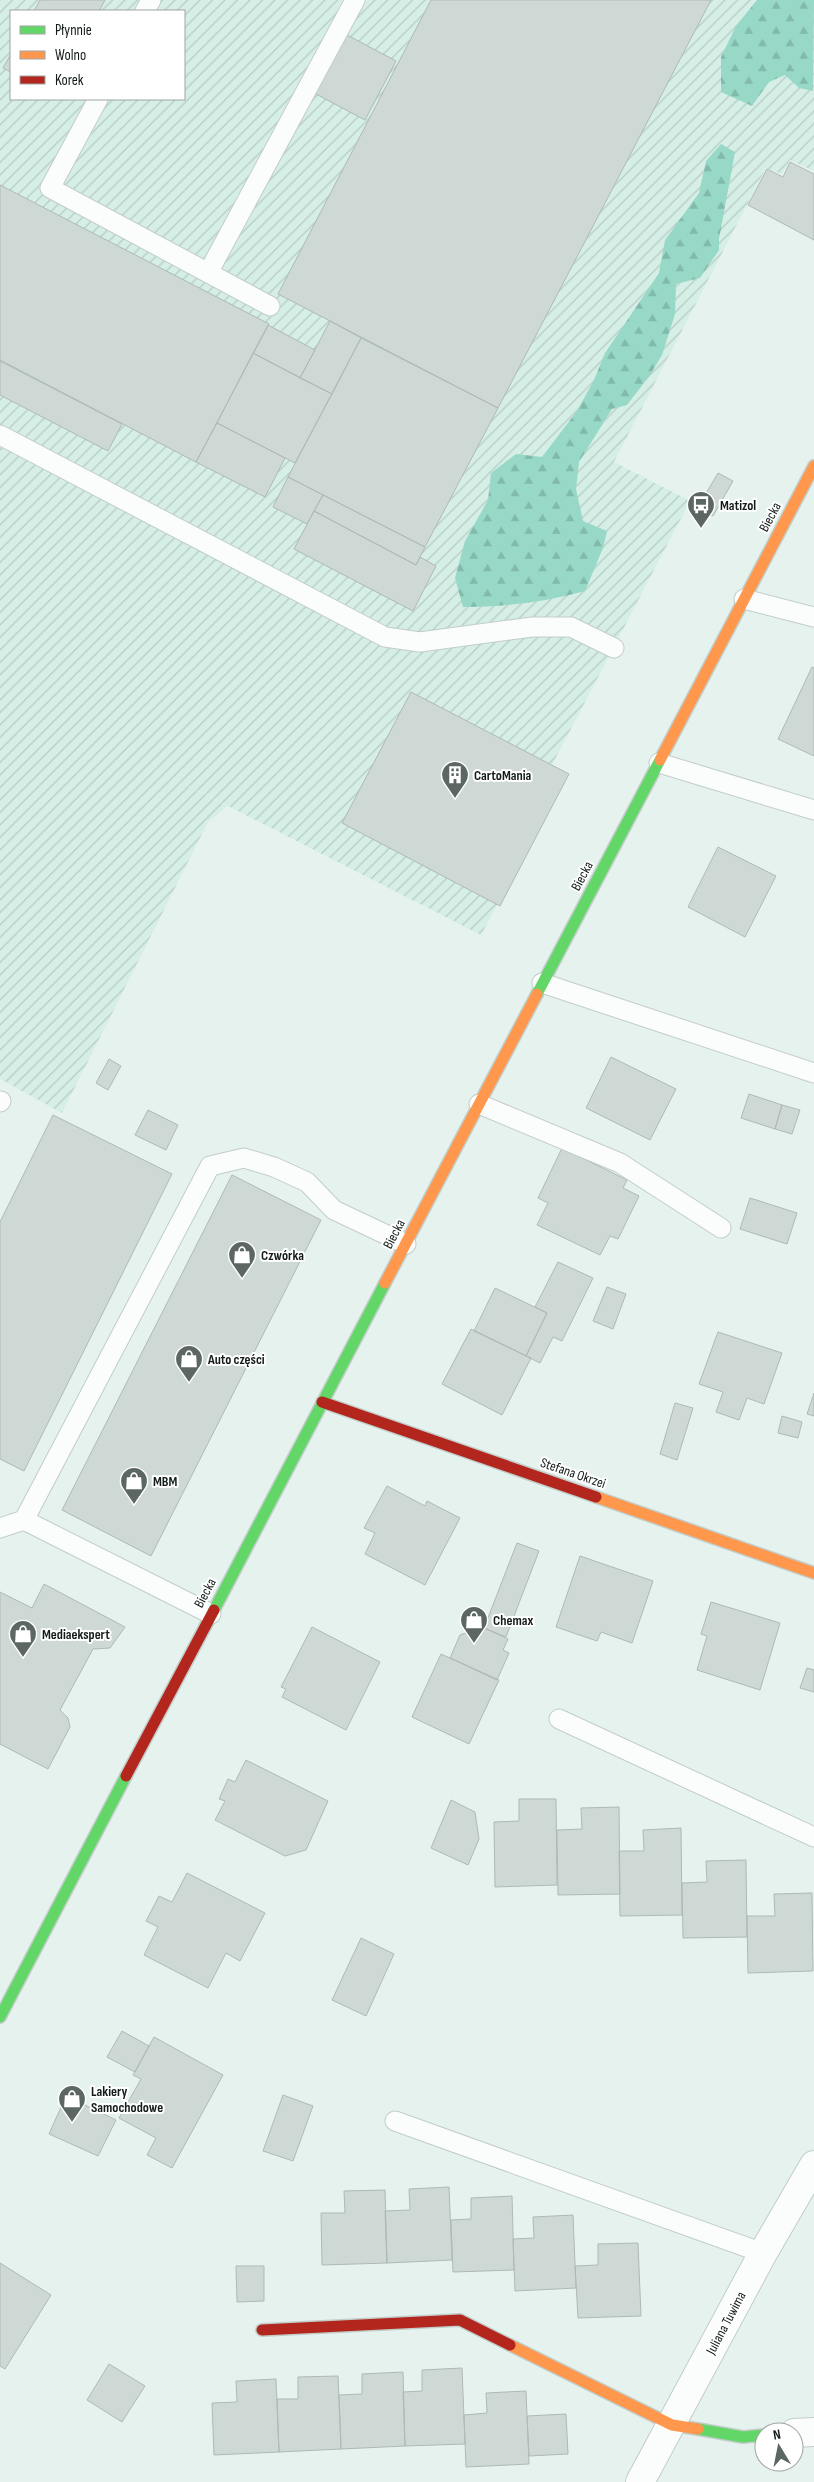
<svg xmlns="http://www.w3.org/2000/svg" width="814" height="2482" viewBox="0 0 814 2482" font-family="'Sofia Sans Condensed',sans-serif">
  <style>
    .industrial { fill: url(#industrial-furrows); fill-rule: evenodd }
    .forest { fill: url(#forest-firs) }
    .building { fill: #ced8d5; stroke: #afb9b5 }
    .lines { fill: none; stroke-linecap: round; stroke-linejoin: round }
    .lane-casing { stroke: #c2cdc9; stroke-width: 21 }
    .street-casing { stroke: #c2cdc9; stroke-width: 30 }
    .fast-casing { stroke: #c2cdc9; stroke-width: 14 }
    .slow-casing { stroke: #c2cdc9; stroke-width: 14 }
    .jam-casing { stroke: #c2cdc9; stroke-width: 14 }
    .lane { stroke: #fbfdfc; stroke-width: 19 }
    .street { stroke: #fbfdfc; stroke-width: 28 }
    .fast { stroke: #63d668; stroke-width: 11 }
    .slow { stroke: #ff974d; stroke-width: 11 }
    .jam { stroke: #b3261e; stroke-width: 11 }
    .labels { text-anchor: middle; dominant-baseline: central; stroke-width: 4; stroke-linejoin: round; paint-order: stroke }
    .poi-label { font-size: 14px; font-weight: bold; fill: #131c19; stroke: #fff; text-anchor: start }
    .street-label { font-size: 14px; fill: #131c19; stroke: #fff }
  </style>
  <defs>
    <pattern id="industrial-furrows" width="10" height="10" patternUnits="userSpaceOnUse" patternTransform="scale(1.25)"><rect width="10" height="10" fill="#d5eee6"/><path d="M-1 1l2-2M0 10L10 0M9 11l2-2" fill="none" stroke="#b6ccc5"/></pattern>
    <pattern id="forest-firs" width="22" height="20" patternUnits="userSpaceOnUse" patternTransform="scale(1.25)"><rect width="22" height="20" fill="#97d8c7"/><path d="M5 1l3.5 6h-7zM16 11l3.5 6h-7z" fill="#81b9aa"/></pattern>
  </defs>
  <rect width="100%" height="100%" fill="#e5f2ee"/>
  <path class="industrial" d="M 0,0 L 814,0 L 814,171 L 790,160 L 782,174 L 766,168 L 614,462 L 690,501 L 551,767 L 567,774 L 481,935 L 136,759 L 227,806 L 208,822 L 62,1113 L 0,1079 ZM 11,11 L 184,11 L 184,99 L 11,99 Z"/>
  <path class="forest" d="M 757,0 L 814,0 L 813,91 L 799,88 L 785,75 L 769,82 L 752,106 L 721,92 L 721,57 L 736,26 Z
    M 721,144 L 735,152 L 719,239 L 719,250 L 700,278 L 676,284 L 675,314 L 662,355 L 650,375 L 627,405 L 612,409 L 579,462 L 576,489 L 583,521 L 607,531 L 603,548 L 585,591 C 545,602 504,607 463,607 L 455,578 L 465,541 L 488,500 L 491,473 L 516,454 L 542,457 L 577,411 L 594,380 L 605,353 L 659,273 L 665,240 L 699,193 L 706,161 Z"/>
  <path class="building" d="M 40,0 L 105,0 L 99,11 L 34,11 Z
    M 431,0 L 711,0 L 498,408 L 278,294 Z
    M 332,27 L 396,61 L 365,120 L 301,86 Z
    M 11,54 L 11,72 L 3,68 Z
    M 790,162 L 814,174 L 814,240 L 748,205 L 767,169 L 783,177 Z
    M 0,185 L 269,324 L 196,462 L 0,360 Z
    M 330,321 L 361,338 L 332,394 L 300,378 Z
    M 268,325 L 315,350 L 300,378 L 253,353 Z
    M 361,338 L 498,408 L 425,547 L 288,477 Z
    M 253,353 L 332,394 L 295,463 L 217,423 Z
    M 0,361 L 122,424 L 108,451 L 0,395 Z
    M 217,423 L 285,458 L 265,497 L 196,462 Z
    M 718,473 L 733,481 L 713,516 L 698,507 Z
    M 288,477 L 323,495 L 307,524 L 273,507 Z
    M 323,495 L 425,547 L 416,565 L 314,511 Z
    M 314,511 L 416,565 L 420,557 L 436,566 L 413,611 L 294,549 Z
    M 812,667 L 814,668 L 814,756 L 778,739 Z
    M 411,692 L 569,774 L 500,906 L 342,823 Z
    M 718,847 L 776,876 L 745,937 L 688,907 Z
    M 611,1057 L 676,1089 L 650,1140 L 586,1108 Z
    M 109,1059 L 121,1066 L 108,1090 L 96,1083 Z
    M 749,1094 L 782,1105 L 775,1129 L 741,1118 Z
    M 782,1105 L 800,1110 L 792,1134 L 775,1129 Z
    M 148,1110 L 178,1125 L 166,1150 L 135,1135 Z
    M 53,1115 L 172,1174 L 24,1471 L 0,1459 L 0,1222 Z
    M 562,1148 L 627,1180 L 623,1188 L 639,1196 L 618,1239 L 610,1236 L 600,1255 L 537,1225 L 548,1203 L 538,1198 Z
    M 232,1175 L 321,1220 L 151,1556 L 62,1510 Z
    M 750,1198 L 797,1213 L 787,1244 L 740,1229 Z
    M 558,1262 L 593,1278 L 562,1341 L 553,1337 L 540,1363 L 526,1356 L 547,1313 L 535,1307 Z
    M 607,1287 L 626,1294 L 613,1329 L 593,1321 Z
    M 495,1288 L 547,1313 L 526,1356 L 474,1331 Z
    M 471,1329 L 531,1358 L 502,1415 L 442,1384 Z
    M 718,1332 L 782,1353 L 764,1404 L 747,1398 L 739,1420 L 716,1412 L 723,1392 L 699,1384 Z
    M 814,1393 L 814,1416 L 807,1414 Z
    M 675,1403 L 693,1408 L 677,1460 L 660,1454 Z
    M 782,1416 L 802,1422 L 798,1438 L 778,1433 Z
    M 387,1486 L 425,1506 L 427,1501 L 460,1518 L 425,1585 L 365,1554 L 375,1533 L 364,1528 Z
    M 517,1543 L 539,1551 L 506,1637 L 484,1628 Z
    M 580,1556 L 653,1581 L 632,1643 L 601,1632 L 597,1641 L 556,1627 Z
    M 44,1584 L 125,1627 L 110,1648 L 93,1649 L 60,1710 L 68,1718 L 70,1727 L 48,1769 L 0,1744 L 0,1592 L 32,1608 Z
    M 711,1602 L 780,1623 L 760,1690 L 697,1670 L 707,1636 L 701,1634 Z
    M 312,1627 L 380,1662 L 346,1730 L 282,1697 L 286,1689 L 281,1687 Z
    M 482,1627 L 508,1639 L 503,1650 L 509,1653 L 497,1680 L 450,1658 L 460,1635 Z
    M 441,1654 L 499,1680 L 469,1744 L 412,1717 Z
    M 807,1668 L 814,1670 L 814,1692 L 800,1688 Z
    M 246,1760 L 328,1801 L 306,1850 L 285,1856 L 215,1820 L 225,1801 L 219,1799 L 228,1779 L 235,1782 Z
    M 519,1799 L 556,1799 L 557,1885 L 495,1887 L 494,1822 L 519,1821 Z
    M 451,1800 L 475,1812 L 479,1839 L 468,1865 L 431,1848 Z
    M 619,1807 L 620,1894 L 558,1895 L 557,1830 L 582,1829 L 581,1808 Z
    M 681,1828 L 682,1915 L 620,1916 L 619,1851 L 644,1851 L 643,1830 Z
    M 746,1860 L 747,1937 L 683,1938 L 682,1883 L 707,1882 L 706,1861 Z
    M 187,1873 L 265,1913 L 240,1961 L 226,1953 L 208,1988 L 144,1955 L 158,1927 L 146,1921 L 159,1896 L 172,1902 Z
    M 812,1893 L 813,1971 L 748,1973 L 747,1916 L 775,1916 L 774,1894 Z
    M 361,1938 L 394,1954 L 366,2016 L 332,2000 Z
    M 122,2031 L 149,2046 L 135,2072 L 107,2057 Z
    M 154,2037 L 223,2075 L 172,2168 L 147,2155 L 156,2138 L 119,2118 L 141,2079 L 133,2075 Z
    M 283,2095 L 313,2106 L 293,2161 L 263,2151 Z
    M 66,2096 L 116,2120 L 98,2156 L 49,2134 Z
    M 449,2187 L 452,2260 L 387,2263 L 385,2211 L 410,2210 L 409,2189 Z
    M 385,2190 L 387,2263 L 322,2265 L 321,2213 L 345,2213 L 344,2191 Z
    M 512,2196 L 514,2270 L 453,2272 L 451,2220 L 471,2219 L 471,2198 Z
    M 573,2215 L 576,2288 L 515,2291 L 513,2239 L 534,2238 L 533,2217 Z
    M 638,2243 L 641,2316 L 578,2318 L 575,2266 L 598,2265 L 598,2244 Z
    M 0,2263 L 51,2295 L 5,2369 L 0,2366 Z
    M 236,2266 L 264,2266 L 264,2301 L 237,2302 Z
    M 109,2364 L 145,2386 L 122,2422 L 87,2400 Z
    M 462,2368 L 465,2444 L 405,2446 L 403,2392 L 422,2391 L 422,2370 Z
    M 403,2372 L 405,2446 L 341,2449 L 339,2395 L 362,2394 L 362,2374 Z
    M 338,2376 L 341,2449 L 279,2452 L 277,2399 L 298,2399 L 298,2377 Z
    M 276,2379 L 279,2452 L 214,2455 L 212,2403 L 237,2402 L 236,2381 Z
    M 526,2391 L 529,2464 L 466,2467 L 464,2415 L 487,2413 L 486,2393 Z
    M 566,2414 L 568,2454 L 529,2456 L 527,2416 Z"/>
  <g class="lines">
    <defs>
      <path id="lane" d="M 145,11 L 151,0
        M 98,99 L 50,188 L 270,306
        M 208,273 L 355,0
        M 0,435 L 385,637 L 420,642 L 532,627 L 571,627 L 614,648
        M 744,599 L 814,617
        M 659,763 L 814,810
        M 542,983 L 814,1073
        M 0,1102 L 1,1101
        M 479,1104 L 620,1163 L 721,1228
        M 24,1520 L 210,1166 L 244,1158 L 274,1167 L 307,1182 L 334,1210 L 406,1244
        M 0,1528 L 24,1520 L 211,1614
        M 559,1719 L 814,1837
        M 395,2121 L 763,2253"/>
      <path id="street" d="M 794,2433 L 814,2432
        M 640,2482 L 763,2253 L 814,2165"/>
      <path id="fast" d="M 537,994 L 660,760
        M 214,1610 L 385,1283
        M 0,2017 L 126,1776
        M 698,2429 L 743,2437 L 764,2435"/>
      <path id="slow" d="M 660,760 L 814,466
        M 385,1283 L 537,994
        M 596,1497 L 814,1573
        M 510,2345 L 672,2425 L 698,2429"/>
      <path id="jam" d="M 322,1402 L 596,1497
        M 126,1776 L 214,1610
        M 262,2330 L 460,2320 L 510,2345"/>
    </defs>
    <use href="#lane" class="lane-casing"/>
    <use href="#street" class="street-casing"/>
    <use href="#fast" class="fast-casing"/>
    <use href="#slow" class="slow-casing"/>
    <use href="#jam" class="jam-casing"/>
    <use href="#lane" class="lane"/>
    <use href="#street" class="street"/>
    <use href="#fast" class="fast"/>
    <use href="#slow" class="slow"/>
    <use href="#jam" class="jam"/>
  </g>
  <defs>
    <symbol id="bus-pin" viewBox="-11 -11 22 30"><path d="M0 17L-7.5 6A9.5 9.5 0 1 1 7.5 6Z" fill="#5c6764" stroke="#fff"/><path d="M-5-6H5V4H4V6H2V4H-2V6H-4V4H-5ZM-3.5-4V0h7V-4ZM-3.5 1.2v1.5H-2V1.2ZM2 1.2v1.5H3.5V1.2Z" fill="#fff"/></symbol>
    <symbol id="building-pin" viewBox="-11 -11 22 30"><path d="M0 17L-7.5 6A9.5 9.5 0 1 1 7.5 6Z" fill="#5c6764" stroke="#fff"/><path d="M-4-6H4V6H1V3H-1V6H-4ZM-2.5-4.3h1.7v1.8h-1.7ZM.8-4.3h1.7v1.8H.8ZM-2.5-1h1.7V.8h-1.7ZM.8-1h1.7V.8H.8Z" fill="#fff"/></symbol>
    <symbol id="shop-pin" viewBox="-11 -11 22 30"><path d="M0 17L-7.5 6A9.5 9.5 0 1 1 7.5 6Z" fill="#5c6764" stroke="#fff"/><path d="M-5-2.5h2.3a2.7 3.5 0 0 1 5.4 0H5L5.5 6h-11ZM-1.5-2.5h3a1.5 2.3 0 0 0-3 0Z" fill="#fff"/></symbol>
  </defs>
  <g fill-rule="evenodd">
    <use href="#bus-pin" x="685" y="489" width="32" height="43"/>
    <use href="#building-pin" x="439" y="759" width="32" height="43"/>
    <use href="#shop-pin" x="226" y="1239" width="32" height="43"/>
    <use href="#shop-pin" x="173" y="1343" width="32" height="43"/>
    <use href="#shop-pin" x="118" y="1465" width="32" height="43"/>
    <use href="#shop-pin" x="458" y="1604" width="32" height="43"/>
    <use href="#shop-pin" x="7" y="1618" width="32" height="43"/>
    <use href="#shop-pin" x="56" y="2083" width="32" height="43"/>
  </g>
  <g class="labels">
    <g class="poi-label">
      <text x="720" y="505">Matizol</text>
      <text x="474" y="775">CartoMania</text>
      <text x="261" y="1255">Czwórka</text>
      <text x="208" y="1359">Auto części</text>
      <text x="153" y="1481">MBM</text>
      <text x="493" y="1620">Chemax</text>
      <text x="42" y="1634">Mediaekspert</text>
      <text x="91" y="2091">Lakiery<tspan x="91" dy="16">Samochodowe</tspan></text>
    </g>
    <g class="street-label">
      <text transform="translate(770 517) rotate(-62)">Biecka</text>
      <text transform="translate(582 876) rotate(-62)">Biecka</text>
      <text transform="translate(394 1234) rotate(-62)">Biecka</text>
      <text transform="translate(573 1473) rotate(19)">Stefana Okrzei</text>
      <text transform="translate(205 1593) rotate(-62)">Biecka</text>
      <text transform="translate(726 2323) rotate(-62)">Juliana Tuwima</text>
    </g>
  </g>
  <rect x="10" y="10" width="175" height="90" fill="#ffffff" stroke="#a1a4a3"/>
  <rect x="20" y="26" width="25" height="8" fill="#63d668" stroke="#a1a4a3"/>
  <text x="55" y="35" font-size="15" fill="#131c19">Płynnie</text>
  <rect x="20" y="51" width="25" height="8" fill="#ff974d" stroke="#a1a4a3"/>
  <text x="55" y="60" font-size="15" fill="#131c19">Wolno</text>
  <rect x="20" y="76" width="25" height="8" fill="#b3261e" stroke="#a1a4a3"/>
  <text x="55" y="85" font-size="15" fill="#131c19">Korek</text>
  <g transform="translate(779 2447) rotate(350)"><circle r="24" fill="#ffffff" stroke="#a1a4a3"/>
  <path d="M0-4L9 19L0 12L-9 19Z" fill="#5c6764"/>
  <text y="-8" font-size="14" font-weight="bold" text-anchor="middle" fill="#131c19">N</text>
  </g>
</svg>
